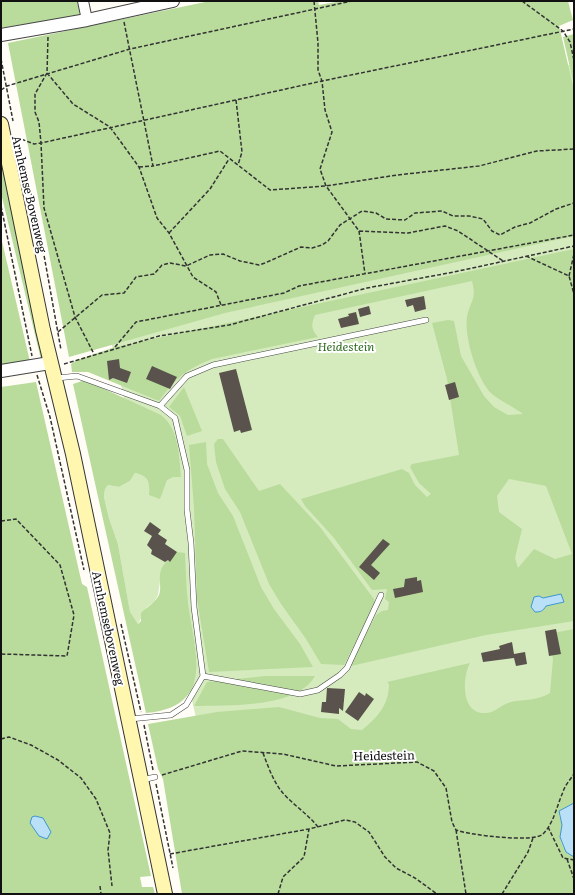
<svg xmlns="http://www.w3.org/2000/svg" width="575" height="895" viewBox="0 0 575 895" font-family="Literata,serif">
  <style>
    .green { fill: #d5ebbd }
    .forest { fill: #b9dc9c; fill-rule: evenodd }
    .water { fill: #b9e0f7; stroke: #3f96cf }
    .building { fill: #5a524d }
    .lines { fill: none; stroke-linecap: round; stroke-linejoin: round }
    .service-casing { stroke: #444; stroke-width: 6 }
    .minor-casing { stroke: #444; stroke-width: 12 }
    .tertiary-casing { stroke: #444; stroke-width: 14 }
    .secondary-casing { stroke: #333; stroke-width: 16 }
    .path { stroke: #333; stroke-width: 1.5; stroke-dasharray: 4 2; stroke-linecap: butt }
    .service { stroke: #fff; stroke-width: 5 }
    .minor { stroke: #fff; stroke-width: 10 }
    .tertiary { stroke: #fff; stroke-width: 12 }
    .secondary { stroke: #fff6b0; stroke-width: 14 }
    .labels { text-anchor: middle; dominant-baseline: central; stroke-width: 4; stroke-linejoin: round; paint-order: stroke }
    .street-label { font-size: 12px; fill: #111; stroke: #fff }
    .park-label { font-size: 12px; font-style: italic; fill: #2f6b1f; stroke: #fff }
  </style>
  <rect width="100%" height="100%" fill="#fffdf5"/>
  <path class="green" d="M 574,64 L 574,894 L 236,894 L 162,568 L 158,595 L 154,602 L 147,607 L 138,624 L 130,613 L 118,544 L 109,518 L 104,497 L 105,489 L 108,485 L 119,487 L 130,481 L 135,473 L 141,474 L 72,168 Z"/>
  <path class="forest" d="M 1,1 L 77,1 L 80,15 L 1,28 Z
    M 210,1 L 318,1 L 319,5 L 342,1 L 568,1 L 573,20 L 559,26 L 574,90 L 574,236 L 225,313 L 69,357 L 8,43 Z
    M 574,34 L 574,85 L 563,37 Z
    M 1,160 L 48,361 L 42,364 L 1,193 Z
    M 1,237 L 31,366 L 1,370 Z
    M 574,249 L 574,621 L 486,635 L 351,666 L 351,663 L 376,615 L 382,611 L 388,610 L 389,602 L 385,599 L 387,589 L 372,590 L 334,538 L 305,506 L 301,499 L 402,469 L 409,473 L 415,485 L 427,497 L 431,494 L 419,483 L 410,467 L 412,464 L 459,455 L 447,379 L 432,323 L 448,320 L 454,321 L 461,356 L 484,396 L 494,407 L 508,415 L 523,414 C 514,407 502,402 492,394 C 477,380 464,337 467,317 C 470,300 477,301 472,281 L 315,315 C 311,325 311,329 318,337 L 212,359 C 186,369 175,379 159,401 L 88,372 L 72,372 L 71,364 L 77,360 L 115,347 ZM 509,479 L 546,486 L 572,554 L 555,559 L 534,549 L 518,568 L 515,558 L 522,529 L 499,512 L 497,496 Z
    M 85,380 L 161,415 C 179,429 179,455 181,477 L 173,477 L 167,480 L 160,499 L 149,495 C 150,482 149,476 135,473 L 130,481 L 119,487 L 108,485 L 105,489 L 104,497 L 109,518 L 118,544 L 130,612 L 138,624 L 141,621 L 141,613 C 147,607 155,603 159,595 C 162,587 158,579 161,570 C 163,563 172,557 177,552 L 185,553 C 186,570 186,586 188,603 C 194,651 217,706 146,713 L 73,384 Z
    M 36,382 L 82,584 L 87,587 L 151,876 L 140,877 L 142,887 L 153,887 L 155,894 L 1,894 L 1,387 Z
    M 184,387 L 202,431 L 187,436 L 180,416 L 169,407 Z
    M 218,439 L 223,439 L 259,491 L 280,484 L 320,527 L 374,599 L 375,605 L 344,665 L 321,664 L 306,639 L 281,604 L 269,584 L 240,512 L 225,489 L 216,462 L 214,444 Z
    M 206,442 L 207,464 L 218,493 L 233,516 L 261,587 L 274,609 L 300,644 L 313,667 L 209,672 L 197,599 L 194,508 L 189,445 Z
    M 574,629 L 574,803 L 559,811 C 558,817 561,819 562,824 C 563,828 560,832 560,837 C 560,844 568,855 574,857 L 574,894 L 182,894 L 163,779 L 158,769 L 148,724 L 217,712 L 279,707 L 320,718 L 338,719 L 351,729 L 362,730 C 377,718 389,705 389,684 L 387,682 L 470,663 C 462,678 461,714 485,713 C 496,713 501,704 511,702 C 524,699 538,701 550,693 L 553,659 L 548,634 Z
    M 265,676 L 315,676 C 296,709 227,705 194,706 L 207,682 Z"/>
  <path class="water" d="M 561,594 L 564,602 L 546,606 C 543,611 541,612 535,612 L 531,607 L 534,597 L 539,596 L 543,598 Z
    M 574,803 L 574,857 L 566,852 L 560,837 L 562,825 L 559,811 Z
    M 35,816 L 43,818 L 51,832 L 47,839 L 39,836 L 30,823 L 32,817 Z"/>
  <path class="building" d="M 424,296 L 426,309 L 415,312 L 413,305 L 407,307 L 405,300 Z
    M 369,306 L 371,314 L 360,317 L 358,309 Z
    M 356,312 L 359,324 L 341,328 L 338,319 L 349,316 L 348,314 Z
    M 119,359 L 120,368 L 131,372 L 127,383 L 113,378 L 109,380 L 107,361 Z
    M 152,366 L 177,377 L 170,389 L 146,379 Z
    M 236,369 L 252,430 L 241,433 L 240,430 L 234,432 L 219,373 Z
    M 455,382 L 459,397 L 449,400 L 445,385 Z
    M 150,522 L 161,530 L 158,534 L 167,540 L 165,544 L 177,552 L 170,562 L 168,560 L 165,562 L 151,554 L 152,550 L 147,545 L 152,536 L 144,531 Z
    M 383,539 L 390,544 L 371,565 L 380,573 L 374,580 L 359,567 Z
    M 417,577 L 417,581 L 421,580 L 423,592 L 395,598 L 393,589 L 404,587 L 405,579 Z
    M 556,629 L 561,654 L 549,656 L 545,631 Z
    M 512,642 L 514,654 L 525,652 L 527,664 L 516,666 L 514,658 L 483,662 L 481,653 L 500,649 L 499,646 Z
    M 327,688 L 345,689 L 343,711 L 339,708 L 339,714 L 321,712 L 322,702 L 326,702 Z
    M 359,692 L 365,696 L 366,693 L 374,699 L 358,721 L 345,712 Z"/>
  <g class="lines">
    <defs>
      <path id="service" d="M 57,378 L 77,376 L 160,406 L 175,418 L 187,470 L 187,510 L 191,543 L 194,607 L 203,676 L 186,705 L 171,715 L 130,719
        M 160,406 L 187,376 L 213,365 L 426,320
        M 203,676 L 300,694 L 318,690 L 340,675 L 347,668 L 381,595
        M 142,780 L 155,777"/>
      <path id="minor" d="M 83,1 L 87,20"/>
      <path id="tertiary" d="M 1,35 L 87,20 L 173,1
        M 1,371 L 50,363"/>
      <path id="secondary" d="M 1,124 L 43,330 L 73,454 L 165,894"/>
    </defs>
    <use href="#service" class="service-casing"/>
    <use href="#minor" class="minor-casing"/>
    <use href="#tertiary" class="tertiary-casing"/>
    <use href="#secondary" class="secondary-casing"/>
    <path class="path" d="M 314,1 L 318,43 L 318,70 L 322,81 L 325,110 L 332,132 L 320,169 L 326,186 L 359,231 L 408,233 L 445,226 L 458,231 L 503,261
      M 522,1 L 563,31 L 570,42 L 574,60
      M 124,22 L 153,166 L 220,151 L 270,190 L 326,186 L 397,175 L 479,166 L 537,151 L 574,149
      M 48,37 L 47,73 L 35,94 L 35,112 L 39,122 L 41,143 L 44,208 L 75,317 L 94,354
      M 1,59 L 13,121
      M 47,73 L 73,104 L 110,127 L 139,167 L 157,218 L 169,233 L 193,277 L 216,292 L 221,305
      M 1,90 L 7,86 L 130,49 L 352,1
      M 236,100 L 242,152 L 238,165
      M 16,137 L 34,144 L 41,143 L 322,81 L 574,29
      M 18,145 L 37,216 L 61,350
      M 139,167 L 153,166
      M 1,206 L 32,356
      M 359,231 L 365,274
      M 169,233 L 210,189 L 229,159
      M 526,256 L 569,276 L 574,294
      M 569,276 L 574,254
      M 58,332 L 102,295 L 124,293 L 136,277 L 154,274 L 162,265 L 170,263 L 186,266 L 210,255 L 223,254 L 240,261 L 259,265 L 265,263 L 301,247 L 312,248 L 322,245 L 328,241 L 340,225 L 362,211 L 376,213 L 386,219 L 405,220 L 415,213 L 442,211 L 453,216 L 469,216 L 483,219 L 492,231 L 500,235 L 515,227 L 530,223 L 556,209 L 574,203
      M 115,347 L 136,322 L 284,293 L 299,286 L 574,235
      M 64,364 L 159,336 L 229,325 L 367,288 L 454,272 L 574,246
      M 37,375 L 50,417 L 84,570
      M 1,521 L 16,519 L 60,565 L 74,615 L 67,656 L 1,654
      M 121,624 L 141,712
      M 144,725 L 153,770
      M 1,739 L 9,737 L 31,745 L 58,760 L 81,778 L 96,799 L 110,833 L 108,850 L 112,886
      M 263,753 C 268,766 273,781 282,792 C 293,805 307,813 318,827
      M 162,775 L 242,751 L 283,754 L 336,766 L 417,762 L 434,771 L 446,788 L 452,822 L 456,830 C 469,835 534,843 543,834 C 554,823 557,805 563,792 C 565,785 570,780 574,774
      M 156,784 L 173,868
      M 548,827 L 563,858 L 574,860
      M 456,830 L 466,894
      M 170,854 L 309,829 L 345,820 L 355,822 L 369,832 L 385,857 L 396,868 L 415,878 L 437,894
      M 567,859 L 574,879
      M 100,886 L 101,894
      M 278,894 L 283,877 L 304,857 L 309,829
      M 502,894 L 528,852 L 533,838"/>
    <use href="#service" class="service"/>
    <use href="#minor" class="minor"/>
    <use href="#tertiary" class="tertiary"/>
    <use href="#secondary" class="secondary"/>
  </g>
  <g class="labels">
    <g class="street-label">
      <text transform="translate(30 194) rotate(77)">Arnhemse Bovenweg</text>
      <text transform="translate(109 628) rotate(78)">Arnhemsebovenweg</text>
      <text transform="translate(384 755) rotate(-1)">Heidestein</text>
    </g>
    <g class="park-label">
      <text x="346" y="346">Heidestein</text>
    </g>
  </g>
  <rect width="575" height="895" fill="none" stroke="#111111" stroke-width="4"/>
</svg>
